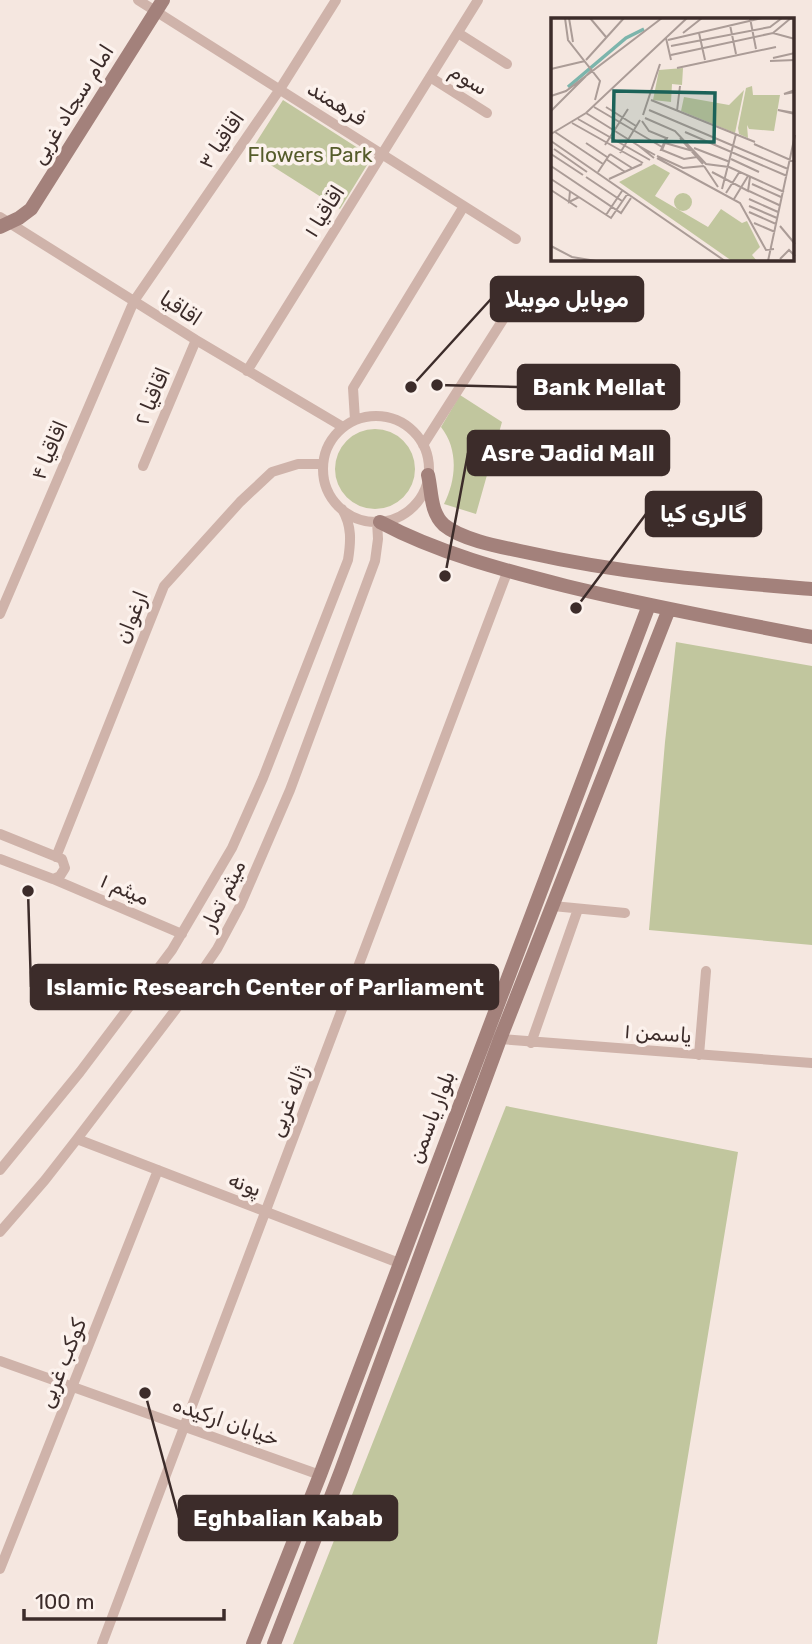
<svg xmlns="http://www.w3.org/2000/svg" width="812" height="1644" viewBox="0 0 812 1644" font-family="Rubik,Vazirmatn,sans-serif">
  <style>
    .green { fill: #c1c69e }
    .lines { fill: none; stroke-linecap: round; stroke-linejoin: round }
    .street { stroke: #cfb3aa; stroke-width: 10 }
    .secondary { stroke: #a3817b; stroke-width: 14 }
    .labels { text-anchor: middle; dominant-baseline: central; stroke-width: 7; stroke-linejoin: round; paint-order: stroke }
    .street-label { font-size: 21px; fill: #3c2c2a; stroke: #fcf2ed }
    .park-label { font-size: 21px; fill: #555c2b; stroke: #fcf2ed }
    .inset-river { fill: none; stroke: #7cb5ac; stroke-width: 3.5 }
    .inset-road { fill: none; stroke: #ab9c97; stroke-width: 2 }
    .view { fill: #1b6258; fill-opacity: 0.15; stroke: #1b6258; stroke-width: 3.5 }
    .inset-edge { fill: none; stroke: #3c2c2a; stroke-width: 3.5 }
    .leader { fill: none; stroke: #3c2c2a; stroke-width: 2.5 }
    .callout-dot { fill: #3c2c2a; stroke: #fcf2ed; stroke-width: 2.5 }
    .callout { fill: #3c2c2a; stroke: #3c2c2a; stroke-width: 2.5 }
    .callout-label { font-size: 23px; text-anchor: middle; font-weight: bold; fill: #fff }
  </style>
  <rect width="100%" height="100%" fill="#f5e7e0"/>
  <path class="green" d="M 283,100 L 372,157 L 340,209 L 250,152 Z
    M 460,395 L 502,422 L 476,514 L 444,504 C 456,480 459,450 441,427 Z
    M335 469a40 40 0 1 1 80 0a40 40 0 1 1-80 0Z
    M 676,642 L 812,666 L 812,945 L 649,930 L 665,742 Z
    M 506,1106 L 738,1152 L 657,1644 L 293,1644 Z"/>
  <g class="lines">
    <path class="street" d="M 138,0 L 516,239
      M 458,33 L 507,64
      M 430,77 L 487,113
      M 0,217 L 196,340 L 343,427
      M 247,371 L 478,0
      M323 469a53 53 0 1 1 106 0a53 53 0 1 1-106 0Z
      M 355,420 L 353,388 L 464,206
      M 423,445 L 506,315
      M 143,466 L 196,340
      M 0,614 L 134,301 L 280,89 L 336,0
      M 0,834 L 62,859 L 65,868 L 60,876 L 53,879 L 0,859
      M 56,857 L 164,586 L 240,502 L 272,472 L 298,464 L 323,464
      M 53,879 L 182,934
      M 553,906 L 625,913
      M 500,1039 L 812,1063
      M 531,1043 L 578,909
      M 699,1055 L 706,971
      M 77,1139 L 399,1263
      M 0,1170 L 80,1072 L 172,950 L 232,848 L 263,778 L 348,560 C 351,541 352,526 342,509
      M 0,1232 L 45,1180 L 77,1139 L 176,1009 L 217,949 L 240,906 L 290,790 L 375,561 L 378,539 L 377,521
      M 0,1361 L 320,1475
      M 0,1569 L 158,1170
      M 102,1644 L 508,570"/>
    <path class="secondary" d="M 0,227 L 19,218 L 31,209 L 163,0
      M 428,475 C 432,492 430,512 444,525 C 462,540 501,547 525,552 C 622,574 713,581 812,589
      M 380,522 C 438,553 503,570 566,586 C 648,606 730,621 812,637
      M 253,1644 L 320,1475 L 649,605
      M 274,1644 L 341,1471 L 500,1039 L 669,609"/>
  </g>
  <g class="labels">
    <g class="street-label">
      <text transform="translate(469 79) rotate(32)">سوم</text>
      <text transform="translate(337 103) rotate(32)">فرهمند</text>
      <text transform="translate(72 104) rotate(-58)">امام سجاد غربی</text>
      <text transform="translate(221 140) rotate(-56)">اقاقیا ۳</text>
      <text transform="translate(324 211) rotate(-58)">اقاقیا ۱</text>
      <text transform="translate(181 308) rotate(33)">اقاقیا</text>
      <text transform="translate(152 396) rotate(-67)">اقاقیا ۲</text>
      <text transform="translate(49 450) rotate(-67)">اقاقیا ۴</text>
      <text transform="translate(131 617) rotate(-68)">ارغوان</text>
      <text transform="translate(125 889) rotate(23)">میثم ۱</text>
      <text transform="translate(223 895) rotate(-64)">میثم تمار</text>
      <text transform="translate(658 1033) rotate(4)">یاسمن ۱</text>
      <text transform="translate(288 1101) rotate(-69)">ژاله غربی</text>
      <text transform="translate(431 1117) rotate(-69)">بلوار یاسمن</text>
      <text transform="translate(245 1184) rotate(21)">پونه</text>
      <text transform="translate(62 1363) rotate(-68)">کوکب غربی</text>
      <text transform="translate(226 1421) rotate(19)">خیابان ارکیده</text>
    </g>
    <g class="park-label">
      <text x="310" y="154">Flowers Park</text>
    </g>
  </g>
  <g transform="translate(551 18)">
    <rect width="243" height="243" fill="#f5e7e0"/>
    <path d="M 132,50 L 131,67 L 121,66 L 120,84 L 102,82 L 108,52 ZM 201,68 L 202,77 L 229,77 L 223,113 L 198,111 L 196,107 L 197,120 L 188,116 L 187,110 L 195,70 ZM 193,72 L 184,115 L 130,93 L 133,79 L 178,87 ZM 103,146 L 119,155 L 104,178 L 157,209 L 170,191 L 191,205 L 196,203 L 209,229 L 201,237 L 206,243 L 181,243 L 68,164 ZM123 184a9 9 0 1 1 18 0a9 9 0 1 1-18 0Z" fill="#c1c69e"/>
    <path class="inset-river" d="M 17,69 L 75,20 L 93,11"/>
    <path class="inset-road" d="M 14,0 L 17,22 L 49,63 L 44,82M 18,0 L 22,24M 39,0 L 55,19M 199,0 L 205,31M 179,7 L 185,36M 132,15 L 151,0M 148,15 L 154,42M 222,15 L 240,0M 115,20 L 120,42M 117,22 L 211,0M 120,28 L 219,9 L 231,0M 120,37 L 222,15 L 244,21M 222,40 L 244,35M 35,42 L 73,0M 219,43 L 244,42M 126,50 L 225,29M 0,51 L 34,43M 244,72 L 233,76 L 244,74M 0,78 L 15,73 L 111,0M 100,82 L 204,124M 43,89 L 111,129M 55,89 L 85,108M 98,92 L 237,151M 0,93 L 41,52M 126,93 L 129,68M 35,95 L 88,128M 244,95 L 227,92 L 244,96M 92,97 L 109,46M 94,100 L 124,113 L 155,146 L 178,149 L 233,174M 27,101 L 99,142M 91,103 L 98,113 L 115,120M 21,105 L 92,145M 4,114 L 52,146M 134,114 L 236,158M 0,116 L 35,95 L 136,0M 116,120 L 111,132 L 110,132 L 115,120 ZM 129,120 L 152,146M 0,123 L 174,243M 35,125 L 56,139M 114,125 L 142,133M 203,126 L 244,144M 54,127 L 77,91M 143,130 L 179,144M 3,131 L 36,154M 111,132 L 133,141 L 146,139M 69,135 L 89,102M 0,136 L 32,157M 59,136 L 81,150M 106,138 L 132,150 L 153,148M 103,140 L 88,128 L 104,137M 106,140 L 189,185 L 215,232 L 223,231M 55,141 L 74,154M 180,141 L 208,154M 0,148 L 70,195 L 80,180M 153,148 L 167,169M 47,154 L 59,136M 161,154 L 197,173 L 199,159M 35,159 L 71,183M 0,161 L 60,200 L 77,175M 58,161 L 91,146M 201,166 L 230,179M 171,171 L 185,116M 0,172 L 26,189M 19,173 L 18,184 L 28,179M 198,173 L 228,187M 175,175 L 189,153M 183,181 L 197,158M 198,181 L 227,194M 198,188 L 226,200M 198,194 L 225,206M 55,197 L 71,173M 203,205 L 224,214M 229,208 L 244,226M 0,228 L 21,239 L 45,243M 229,241 L 238,232 L 244,238M 217,243 L 244,117"/>
    <path class="view" d="M 63,73 L 164,75 L 163,124 L 62,123 Z"/>
    <rect width="243" height="243" class="inset-edge"/>
  </g>
  <path class="leader" d="M411 387L491 299M437 385L518 387M445 576L468 453M576 608L646 514M28 891L31 987M145 1393L179 1518"/>
  <g class="callout-dot">
    <circle cx="411" cy="387" r="7"/>
    <circle cx="437" cy="385" r="7"/>
    <circle cx="445" cy="576" r="7"/>
    <circle cx="576" cy="608" r="7"/>
    <circle cx="28" cy="891" r="7"/>
    <circle cx="145" cy="1393" r="7"/>
  </g>
  <g class="callout">
    <rect x="491" y="277" width="152" height="44" rx="7"/>
    <rect x="518" y="365" width="161" height="44" rx="7"/>
    <rect x="468" y="431" width="201" height="44" rx="7"/>
    <rect x="646" y="492" width="115" height="44" rx="7"/>
    <rect x="31" y="965" width="467" height="44" rx="7"/>
    <rect x="179" y="1496" width="218" height="44" rx="7"/>
  </g>
  <g class="callout-label">
    <text x="567" y="307">موبایل موبیلا</text>
    <text x="599" y="395">Bank Mellat</text>
    <text x="568" y="461">Asre Jadid Mall</text>
    <text x="703" y="522">گالری کیا</text>
    <text x="265" y="995">Islamic Research Center of Parliament</text>
    <text x="288" y="1526">Eghbalian Kabab</text>
  </g>
  <path d="M24 1609v10h200v-10" fill="none" stroke="#3c2c2a" stroke-width="3.5"/>
  <text x="35" y="1609" font-size="21" fill="#3c2c2a" stroke="#fcf2ed" stroke-width="5" paint-order="stroke">100 m</text>
</svg>
